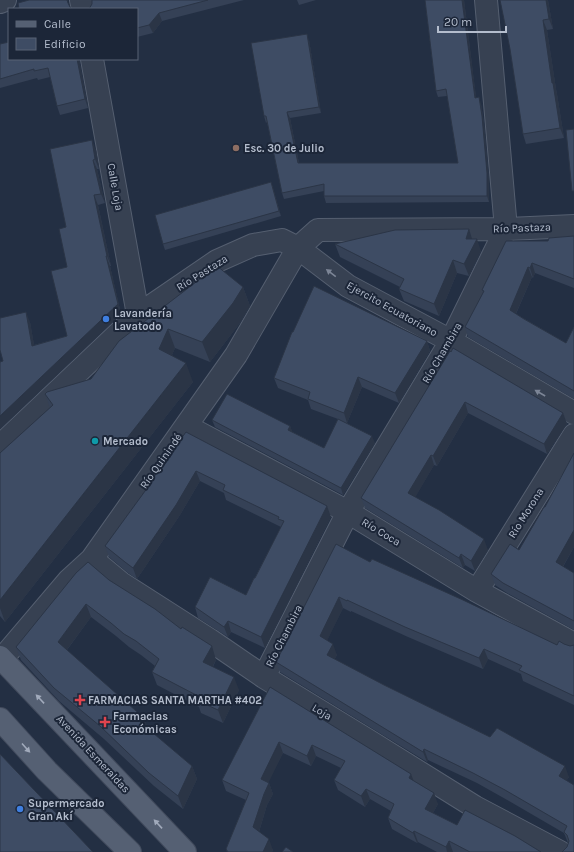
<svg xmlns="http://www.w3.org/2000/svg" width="574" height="852" viewBox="0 0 574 852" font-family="Karla,sans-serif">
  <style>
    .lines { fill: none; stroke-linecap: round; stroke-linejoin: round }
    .minor-casing { stroke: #555f70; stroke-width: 24 }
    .major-casing { stroke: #414a5c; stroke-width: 24 }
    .minor { stroke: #374152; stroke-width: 22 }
    .major { stroke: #556073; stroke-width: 22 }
    .wall { fill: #354156 }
    .shaded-wall { fill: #2b3546 }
    .building { fill: #3e4c64; stroke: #2b3546 }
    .oneway { fill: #7c8596 }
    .oneway2 { fill: #a1aabb }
    .education-dot { fill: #8d6e63; stroke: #1c2638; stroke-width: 1.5 }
    .shop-dot { fill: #3f7fe0; stroke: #1c2638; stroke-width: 1.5 }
    .culture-dot { fill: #0f9aa8; stroke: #1c2638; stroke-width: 1.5 }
    .health-dot { fill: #e0444e; stroke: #1c2638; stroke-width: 1.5 }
    .labels { text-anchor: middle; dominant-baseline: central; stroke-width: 4; stroke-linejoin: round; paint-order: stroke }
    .poi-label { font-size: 11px; font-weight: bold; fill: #b4bdcd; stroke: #1c2638; text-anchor: start }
    .street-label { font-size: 11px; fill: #b4bdcd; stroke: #1c2638 }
  </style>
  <rect width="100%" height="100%" fill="#232f43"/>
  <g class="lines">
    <defs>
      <path id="minor" d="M 81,0 L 83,9
        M 0,2 L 5,0
        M 92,59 L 138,315
        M 186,426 L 348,512 L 477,591 L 574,644
        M 0,446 L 138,315 L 217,261 L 253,245 L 282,240 L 298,248 L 318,230 L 506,229 L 574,226
        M 92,559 L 121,583 L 210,640 L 264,677 L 369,741 L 475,807 L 560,852
        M 477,591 L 574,435
        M 2,659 L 69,580 L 92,559 L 236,355 L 298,248 L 348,286 L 451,341 L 574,413
        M 264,677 L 348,512 L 451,341 L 506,229 L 486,0"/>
      <path id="major" d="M 0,657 L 185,852
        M 0,719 L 47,771 L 130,852"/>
    </defs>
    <use href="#minor" class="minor-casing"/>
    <use href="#major" class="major-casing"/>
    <use href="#minor" class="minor"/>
    <use href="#major" class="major"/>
  </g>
  <path class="wall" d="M 92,0 L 244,0 L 162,21 L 153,33 L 137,37 L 137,9 L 92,4 Z
    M 297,0 L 316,0 L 299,5 Z
    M 425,0 L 464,0 L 476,98 L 481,104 L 484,123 L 489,180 L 489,202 L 326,203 L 324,196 L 324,191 L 284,199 L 282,193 L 267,122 L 266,123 L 264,116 L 309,40 L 321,113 L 290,118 L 299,163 L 458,163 L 447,96 L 438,97 L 436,91 Z
    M 548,0 L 553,29 L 547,30 L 556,89 L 557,94 L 564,138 L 526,144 L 523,134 L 510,49 Z
    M 0,44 L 79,59 L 88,108 L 60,115 L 57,106 L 50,77 L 38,80 L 37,78 L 0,88 Z
    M 96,150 L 99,169 L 97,169 L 105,203 L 98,205 L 111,266 L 110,266 L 121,314 L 0,429 L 0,362 L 3,361 L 30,322 L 34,345 L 67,336 L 67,267 L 66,227 Z
    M 271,182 L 281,216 L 165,250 L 163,244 Z
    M 469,229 L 472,239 L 481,251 L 469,276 L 457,273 L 439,316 L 404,301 L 399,289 L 400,287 L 340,257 L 335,244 Z
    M 574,236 L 574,288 L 535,273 L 533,278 L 532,277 L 516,314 L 566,343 L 574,327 L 574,399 L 468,337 L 465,327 L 483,293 L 482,290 L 548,241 Z
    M 243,287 L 250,306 L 240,323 L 210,362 L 175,348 L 172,355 L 193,382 L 5,622 L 0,616 L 0,453 L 50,408 L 45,394 L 91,379 L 119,341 Z
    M 427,341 L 430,351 L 399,403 L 362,387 L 347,423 L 375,443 L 343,495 L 215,427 L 212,420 L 290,426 L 292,432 L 324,448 L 338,419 L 311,409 L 308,400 L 278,388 L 274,378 Z
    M 450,351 L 563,413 L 567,424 L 547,454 L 468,413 L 437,466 L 434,465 L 415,497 L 488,550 L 475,571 L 465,565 L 463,568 L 365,508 L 361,498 Z
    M 186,432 L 331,517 L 265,648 L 231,632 L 228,637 L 198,618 L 195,607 L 246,595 L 281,527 L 226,500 L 224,493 L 200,481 L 180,515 L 137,579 L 128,573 L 109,557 L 105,546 L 148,487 Z
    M 574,453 L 574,547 L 563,567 L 574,573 L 574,630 L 507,593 L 495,585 L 491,574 L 519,550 L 545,507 Z
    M 370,562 L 557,645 L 564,644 L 570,646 L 574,645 L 574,705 L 523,681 L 521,674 L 488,659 L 483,669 L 408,637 L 351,611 L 351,612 L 343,608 L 327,640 L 337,655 L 334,660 L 384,685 L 569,777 L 566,781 L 574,852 L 563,852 L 567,847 L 568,843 L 564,833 L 509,801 L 477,783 L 428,760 L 427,762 L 280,672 L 276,662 Z
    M 109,580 L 216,660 L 213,667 L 239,690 L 223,723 L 201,713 L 199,707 L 157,685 L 152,672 L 155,666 L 141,655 L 129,647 L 116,636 L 91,617 L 67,650 L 148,729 L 192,766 L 197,779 L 183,809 L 154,786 L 104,739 L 59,701 L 21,660 L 16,647 Z
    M 270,687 L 414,781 L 438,804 L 433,813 L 457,825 L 541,852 L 437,852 L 418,842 L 417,843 L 392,829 L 388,818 L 391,811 L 370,799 L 365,807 L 338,790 L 334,780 L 341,768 L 316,756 L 311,766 L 283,753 L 268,782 L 269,783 L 273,794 L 267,805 L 259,832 L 273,850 L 272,852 L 227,852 L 226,849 L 246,800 L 226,791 L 222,780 Z"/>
  <path class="shaded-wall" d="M 462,0 L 464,0 L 477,104 L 475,98 Z
    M 546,0 L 548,0 L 553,29 L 549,19 Z
    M 159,13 L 162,21 L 153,33 L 149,25 Z
    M 543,20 L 547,30 L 556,89 L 557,94 L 564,138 L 560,128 L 552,83 Z
    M 307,34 L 309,40 L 321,113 L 319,107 Z
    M 77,59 L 79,59 L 88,108 L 85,99 Z
    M 479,97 L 481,104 L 484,123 L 489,180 L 489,202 L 487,196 Z
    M 287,112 L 290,118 L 300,169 L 298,163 Z
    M 92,140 L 96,150 L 99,169 L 95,159 Z
    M 93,160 L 97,169 L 105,203 L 101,194 Z
    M 271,182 L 273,187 L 281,216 L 279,211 Z
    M 94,195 L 98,205 L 111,266 L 107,256 Z
    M 469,229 L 473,242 L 466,239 Z
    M 477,239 L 481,251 L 469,276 L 464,264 Z
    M 106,256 L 110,266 L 121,314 L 0,429 L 0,416 L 118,304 Z
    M 453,260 L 457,273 L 439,316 L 434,304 Z
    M 532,263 L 535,273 L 533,278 L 530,268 Z
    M 528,267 L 532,277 L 513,320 L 510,310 Z
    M 243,287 L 250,306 L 240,323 L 210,362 L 202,342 Z
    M 26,312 L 30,322 L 36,356 L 32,346 Z
    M 168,329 L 175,348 L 166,369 L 159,349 Z
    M 427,341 L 430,351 L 399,403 L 395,393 Z
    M 186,363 L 193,382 L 5,622 L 0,608 L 0,600 Z
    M 358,377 L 362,387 L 347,423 L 344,413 Z
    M 465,402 L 468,413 L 437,466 L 433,456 Z
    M 563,413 L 567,424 L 547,454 L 544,444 Z
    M 290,426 L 293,433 L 288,430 Z
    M 372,436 L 375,443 L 343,495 L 341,488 Z
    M 431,455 L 434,465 L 412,503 L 408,493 Z
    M 196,471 L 200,481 L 180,515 L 137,579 L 133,568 Z
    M 327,506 L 331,517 L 265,648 L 261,637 Z
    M 574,530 L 574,547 L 559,573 L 556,562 Z
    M 484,539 L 488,550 L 475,571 L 471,561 Z
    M 461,554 L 465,565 L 463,568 L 459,558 Z
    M 339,597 L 343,608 L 324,647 L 320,636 Z
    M 86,604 L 91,617 L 63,655 L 58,642 Z
    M 228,621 L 231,632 L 228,637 L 224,627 Z
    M 333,644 L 337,655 L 331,666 L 327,655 Z
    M 212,646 L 216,660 L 208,675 L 203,662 Z
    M 484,649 L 488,659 L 483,669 L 479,658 Z
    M 234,677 L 239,690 L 223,723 L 218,710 Z
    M 144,718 L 149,731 L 140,722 Z
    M 279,742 L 283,753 L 265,790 L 261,779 Z
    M 312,745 L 316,756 L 311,766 L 307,756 Z
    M 424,749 L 428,760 L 427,762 L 423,752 Z
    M 192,766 L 197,779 L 183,809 L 178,796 Z
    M 565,766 L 569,777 L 562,787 L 559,776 Z
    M 411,774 L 415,784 L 409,778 Z
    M 269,783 L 273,794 L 267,805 L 257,838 L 253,827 L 264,794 Z
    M 366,789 L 370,799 L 365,807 L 361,796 Z
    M 434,793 L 438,804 L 429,820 L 425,809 Z
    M 414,831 L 418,842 L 417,843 L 413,833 Z
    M 269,839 L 273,850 L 272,852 L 263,852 Z
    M 449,841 L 453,852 L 447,852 L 446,847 Z"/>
  <path class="building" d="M 29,0 L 67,0 L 68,3 L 71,9 L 19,9 L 18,3 Z
    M 92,0 L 208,0 L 159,13 L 149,25 L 137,28 L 137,9 L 89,9 L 92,4 Z
    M 425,0 L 462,0 L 475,98 L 479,97 L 482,116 L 487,173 L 487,196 L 324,196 L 324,184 L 282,193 L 266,116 L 264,116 L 251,43 L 307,34 L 319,107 L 287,112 L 298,163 L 458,163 L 446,89 L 436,91 Z
    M 500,0 L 546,0 L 549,19 L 543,20 L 552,83 L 553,83 L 560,128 L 523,134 L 510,49 Z
    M 9,42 L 9,59 L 77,59 L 85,99 L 57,106 L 48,68 L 34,71 L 34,69 L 0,79 L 0,44 Z
    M 574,129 L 574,191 L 572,191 L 566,130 Z
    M 92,140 L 95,159 L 93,160 L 101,194 L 94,195 L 107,256 L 106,256 L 118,304 L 0,416 L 0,362 L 3,361 L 0,350 L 0,318 L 26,312 L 32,346 L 67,336 L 51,271 L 67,267 L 59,229 L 66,227 L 50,149 Z
    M 271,182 L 279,211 L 163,244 L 155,215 Z
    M 469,229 L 466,239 L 477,239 L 464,264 L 453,260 L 434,304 L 399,289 L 404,279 L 335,244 L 395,230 Z
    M 574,236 L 574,279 L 532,263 L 530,268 L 528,267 L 510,310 L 524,319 L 566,343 L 574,327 L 574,391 L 465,327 L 484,291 L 482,290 L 506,241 L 548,241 L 549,238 Z
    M 217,266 L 243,287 L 233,303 L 202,342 L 168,329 L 159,349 L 186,363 L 0,600 L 0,453 L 53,405 L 45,394 L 47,392 L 91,379 L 119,341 Z
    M 314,286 L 427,341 L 395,393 L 358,377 L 344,413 L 308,399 L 310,392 L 274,378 L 292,332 L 293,332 Z
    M 453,348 L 563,413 L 544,444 L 465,402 L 433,456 L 431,455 L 408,493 L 439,510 L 484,539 L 471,561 L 461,554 L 459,558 L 361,498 L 450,351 L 451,352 Z
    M 227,394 L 290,426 L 288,430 L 324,448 L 338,419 L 372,436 L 341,488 L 212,420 Z
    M 186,432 L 327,506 L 261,637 L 228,621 L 224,627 L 195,607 L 210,577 L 246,595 L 254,578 L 255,578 L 284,521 L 278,519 L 279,517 L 223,490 L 225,485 L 196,471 L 176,505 L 133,568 L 125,562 L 105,546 L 148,487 L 159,469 Z
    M 574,453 L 574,530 L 556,562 L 574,573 L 574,621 L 503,583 L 491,574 L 510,544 L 519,550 L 544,507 L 545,507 Z
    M 336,544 L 370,562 L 372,559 L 463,600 L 557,645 L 559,641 L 564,644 L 570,646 L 574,645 L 574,696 L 519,670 L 522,666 L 484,649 L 479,658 L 405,627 L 347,600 L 347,601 L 339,597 L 320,636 L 333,644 L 327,655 L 384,685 L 490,737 L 497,728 L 565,766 L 559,776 L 574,785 L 574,852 L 562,852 L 567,847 L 569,841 L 567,835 L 564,832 L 567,826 L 505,790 L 473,773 L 424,749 L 423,752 L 276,662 Z
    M 88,562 L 109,580 L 155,609 L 181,629 L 182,627 L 212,646 L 203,662 L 234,677 L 218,710 L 196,700 L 198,696 L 152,672 L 159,659 L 136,641 L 124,634 L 111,623 L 86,604 L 58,642 L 144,718 L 140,722 L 192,766 L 178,796 L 149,773 L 100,726 L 54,688 L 16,647 L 76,573 Z
    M 270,687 L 411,774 L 409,778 L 434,793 L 425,809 L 457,825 L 465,810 L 515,836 L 541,852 L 470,852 L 449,841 L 446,847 L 414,831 L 413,833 L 388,818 L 394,804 L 366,789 L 361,796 L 334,780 L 345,761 L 312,745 L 307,756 L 279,742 L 261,779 L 269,783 L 264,794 L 253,827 L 269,839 L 263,852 L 228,852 L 226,849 L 249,793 L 222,780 Z
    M 0,754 L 93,852 L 0,852 Z
    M 286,847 L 293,852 L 282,852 Z"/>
  <defs><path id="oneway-solid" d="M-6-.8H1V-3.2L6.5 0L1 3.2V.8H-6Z"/></defs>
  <g class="oneway">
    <use href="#oneway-solid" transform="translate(331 273) rotate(-143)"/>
    <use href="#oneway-solid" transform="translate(540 393) rotate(-150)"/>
  </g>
  <g class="oneway2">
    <use href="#oneway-solid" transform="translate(40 699) rotate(-133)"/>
    <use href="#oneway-solid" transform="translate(26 748) rotate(48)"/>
    <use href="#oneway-solid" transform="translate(158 824) rotate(-133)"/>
  </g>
  <circle class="education-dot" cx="236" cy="148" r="4"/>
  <g class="shop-dot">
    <circle cx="106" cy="319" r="4"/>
    <circle cx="20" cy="809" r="4"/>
  </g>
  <circle class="culture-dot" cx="95" cy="441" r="4"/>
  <g class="health-dot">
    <path d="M78 694h4v4h4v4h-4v4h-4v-4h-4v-4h4z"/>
    <path d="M103 716h4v4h4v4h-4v4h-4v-4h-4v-4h4z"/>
  </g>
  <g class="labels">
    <g class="poi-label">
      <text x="244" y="148">Esc. 30 de Julio</text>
      <text x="114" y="313">Lavandería<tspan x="114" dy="13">Lavatodo</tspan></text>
      <text x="103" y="441">Mercado</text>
      <text x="88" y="700">FARMACIAS SANTA MARTHA #402</text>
      <text x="113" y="716">Farmacias<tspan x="113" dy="13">Económicas</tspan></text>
      <text x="28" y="803">Supermercado<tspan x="28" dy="13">Gran Akí</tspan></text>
    </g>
    <g class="street-label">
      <text transform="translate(115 187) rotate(80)">Calle Loja</text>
      <text transform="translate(522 228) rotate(-2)">Río Pastaza</text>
      <text transform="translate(202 273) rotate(-32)">Río Pastaza</text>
      <text transform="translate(392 309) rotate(29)">Ejercito Ecuatoriano</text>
      <text transform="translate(442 353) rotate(-60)">Río Chambira</text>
      <text transform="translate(161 461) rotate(-55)">Río Quinindé</text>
      <text transform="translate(526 513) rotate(-58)">Río Morona</text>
      <text transform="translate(381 532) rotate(31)">Río Coca</text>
      <text transform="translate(284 636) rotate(-63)">Río Chambira</text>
      <text transform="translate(322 712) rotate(31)">Loja</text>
      <text transform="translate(93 754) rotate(47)">Avenida Esmeraldas</text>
    </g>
  </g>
  <rect x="8" y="8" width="130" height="52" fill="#1c2638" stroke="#596274"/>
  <rect x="16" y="21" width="20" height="6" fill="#556073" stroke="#596274"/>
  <text x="44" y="28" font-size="12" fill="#b4bdcd">Calle</text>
  <rect x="16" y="38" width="20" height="12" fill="#3e4c64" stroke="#596274"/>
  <text x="44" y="48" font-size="12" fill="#b4bdcd">Edificio</text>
  <path d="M438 26v6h68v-6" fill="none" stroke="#b4bdcd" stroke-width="2"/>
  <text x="444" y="26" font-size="12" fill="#b4bdcd" stroke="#1c2638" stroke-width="3" paint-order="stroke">20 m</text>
</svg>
